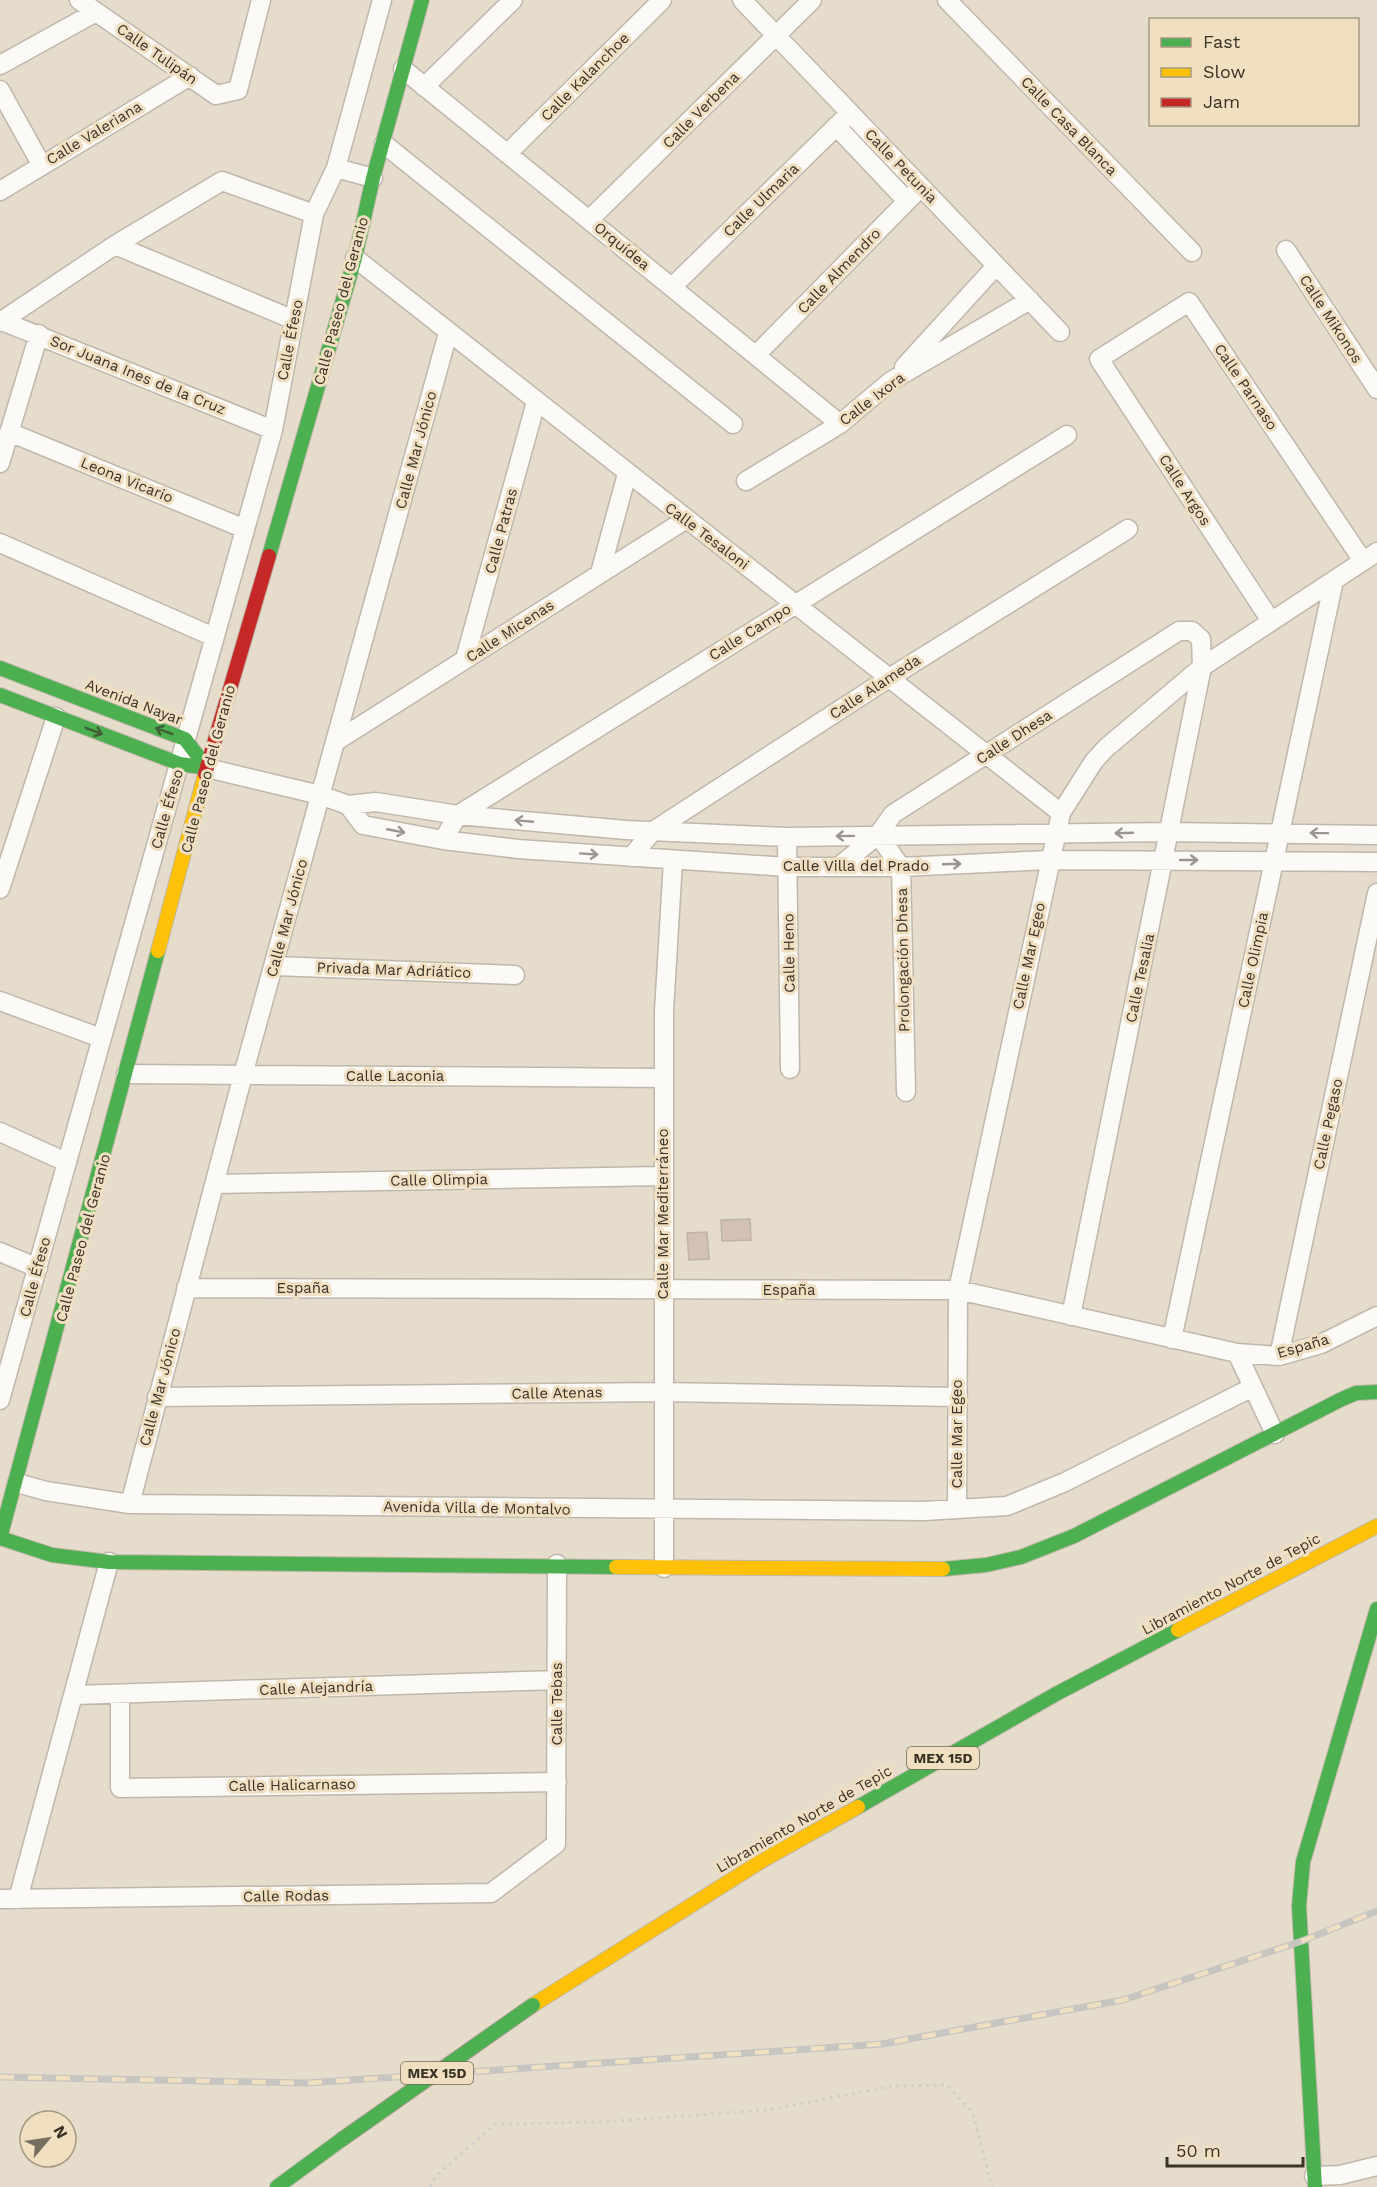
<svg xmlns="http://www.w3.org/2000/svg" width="1377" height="2187" viewBox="0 0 1377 2187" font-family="'Work Sans',sans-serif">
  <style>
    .building { fill: #d3c2b3; stroke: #bdb3a8; stroke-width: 1.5 }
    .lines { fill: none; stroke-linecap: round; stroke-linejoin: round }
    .street-casing { stroke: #bfb7aa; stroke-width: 21 }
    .fast-casing { stroke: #bfb7aa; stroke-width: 16 }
    .slow-casing { stroke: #bfb7aa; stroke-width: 16 }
    .jam-casing { stroke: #bfb7aa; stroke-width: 16 }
    .path { stroke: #d2cfca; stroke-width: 3; stroke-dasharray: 3 4.5; stroke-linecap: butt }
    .street { stroke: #fbfaf7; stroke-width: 18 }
    .fast { stroke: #4caf50; stroke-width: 14 }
    .slow { stroke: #ffc107; stroke-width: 14 }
    .jam { stroke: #c62828; stroke-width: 14 }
    .rail-casing { stroke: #c7c5c1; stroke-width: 7 }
    .rail { stroke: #f0dfc1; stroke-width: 4.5; stroke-dasharray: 14; stroke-linecap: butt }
    .fast-bridge-casing { stroke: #b19e9a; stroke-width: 16; stroke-linecap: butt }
    .fast-bridge { stroke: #4caf50; stroke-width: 14 }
    .oneway { stroke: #405e35 }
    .oneway2 { stroke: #9a968f }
    .labels { text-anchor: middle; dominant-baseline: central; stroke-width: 6; stroke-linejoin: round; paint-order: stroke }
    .shield { fill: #f0dfc1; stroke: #716755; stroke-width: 1.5 }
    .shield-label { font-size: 14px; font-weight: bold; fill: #3a3327 }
    .street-label { font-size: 15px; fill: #3a3327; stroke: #f0dfc1 }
  </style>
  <rect width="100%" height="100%" fill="#e6dccc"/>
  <path class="building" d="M 750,1219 L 751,1240 L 722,1241 L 721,1220 Z
    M 707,1232 L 709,1259 L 689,1260 L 687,1233 Z"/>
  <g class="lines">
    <defs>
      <path id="street" d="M 79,0 L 216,95 L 238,90 L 261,0
        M 742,0 L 1060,332
        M 947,0 L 1192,252
        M 0,65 L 96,12
        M 403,69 L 840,424
        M 424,87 L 513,0
        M 0,90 L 41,164
        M 836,126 L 907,201
        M 384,144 L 733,424
        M 507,154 L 662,0
        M 336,168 L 373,178
        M 0,191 L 190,76
        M 589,220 L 812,0
        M 115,245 L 294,320
        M 1286,250 L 1377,389
        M 355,258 L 1061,813
        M 672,287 L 850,113
        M 2,321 L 273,430
        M 0,322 L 115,245 L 222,181 L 314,214
        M 756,355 L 921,187
        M 904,367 L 996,266
        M 9,432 L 245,529
        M 0,463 L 39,334
        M 746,481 L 840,424 L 891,381 L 1030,300
        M 0,543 L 214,637
        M 600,573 L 627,474
        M 1271,621 L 1099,359 L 1189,302 L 1363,561
        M 465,659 L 536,402
        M 335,742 L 685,520
        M 207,768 L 320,795 L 348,805 L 376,802 L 458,815 L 626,830 L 787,837 L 1169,832 L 1377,835
        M 348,805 L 363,825 L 443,840 L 518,849 L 787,867 L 901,867 L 1049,860 L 1377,862
        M 878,835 L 901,867 L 906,1092
        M 787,837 L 790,1069
        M 443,840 L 458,815 L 1067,435
        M 631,857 L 653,831 L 889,678 L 1128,529
        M 838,867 L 878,835 L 893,814 L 1179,631 L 1192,631 L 1201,639 L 1202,667 L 1071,1316
        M 0,889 L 56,717
        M 274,966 L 515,975
        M 0,1001 L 101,1038
        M 126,1074 L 664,1078
        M 0,1132 L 66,1162
        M 215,1184 L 662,1176
        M 0,1252 L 38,1268
        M 186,1288 L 958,1290 L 1237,1353 L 1279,1356 L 1321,1344 L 1377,1316
        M 1172,1339 L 1334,580
        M 1237,1353 L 1275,1434
        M 1279,1356 L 1377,893
        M 157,1397 L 663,1392 L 958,1397
        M 0,1400 L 273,430 L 314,214 L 336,168 L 382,0
        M 17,1483 L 46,1491 L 130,1504 L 924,1511 L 1007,1506 L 1065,1482 L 1253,1387
        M 130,1504 L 243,1075 L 448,333
        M 957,1509 L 958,1290 L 1061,813 L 1094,761 L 1106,748 L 1202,667 L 1377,552
        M 664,1568 L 664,1011 L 673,861
        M 120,1694 L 120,1788 L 557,1782
        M 74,1695 L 557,1680
        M 0,1899 L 491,1893 L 556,1844 L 557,1564
        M 18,1899 L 109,1562
        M 1314,2176 L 1340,2175 L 1377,2166"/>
      <path id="fast" d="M 269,556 L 355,258 L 373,178 L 422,0
        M 0,668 L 185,739 L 207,768
        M 0,695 L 180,764 L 207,768
        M 0,1538 L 158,951
        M 0,1538 L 52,1555 L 109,1562 L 616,1567
        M 943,1569 L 986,1565 L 1021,1557 L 1074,1536 L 1340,1400 L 1356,1393 L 1377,1392
        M 858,1807 L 1056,1694 L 1178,1630
        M 277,2187 L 341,2140
        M 1315,2187 L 1299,1906 L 1303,1862 L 1377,1609"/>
      <path id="slow" d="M 158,951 L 205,774
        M 616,1567 L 943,1569
        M 1178,1630 L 1377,1526
        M 533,2005 L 760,1862 L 858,1807"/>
      <path id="jam" d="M 205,774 L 269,556"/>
    </defs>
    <use href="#street" class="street-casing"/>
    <use href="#fast" class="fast-casing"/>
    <use href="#slow" class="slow-casing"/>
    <use href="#jam" class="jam-casing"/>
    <path class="path" d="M 430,2187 L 436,2176 L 495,2124 L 602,2122 L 767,2110 L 893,2086 L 947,2085 L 973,2113 L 992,2187"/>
    <use href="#street" class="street"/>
    <use href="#fast" class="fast"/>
    <use href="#slow" class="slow"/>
    <use href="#jam" class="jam"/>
    <defs>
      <path id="rail" d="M 0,2077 L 307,2083 L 882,2044 L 1123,2000 L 1302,1941 L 1377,1911"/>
    </defs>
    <use href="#rail" class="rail-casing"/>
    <use href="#rail" class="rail"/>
    <defs>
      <path id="fast-bridge" d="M 341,2140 L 533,2005"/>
    </defs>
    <use href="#fast-bridge" class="fast-bridge-casing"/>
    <use href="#fast-bridge" class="fast-bridge"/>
  </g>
  <defs><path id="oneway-shaft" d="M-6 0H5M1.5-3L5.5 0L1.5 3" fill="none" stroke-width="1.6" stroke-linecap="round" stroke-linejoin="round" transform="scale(1.5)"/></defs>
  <g class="oneway">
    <use href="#oneway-shaft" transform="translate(94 731) rotate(21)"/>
    <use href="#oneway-shaft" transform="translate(164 731) rotate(-159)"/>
  </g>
  <g class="oneway2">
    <use href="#oneway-shaft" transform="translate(524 821) rotate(-175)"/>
    <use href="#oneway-shaft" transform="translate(396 831) rotate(11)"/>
    <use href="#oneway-shaft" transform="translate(1124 833) rotate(178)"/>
    <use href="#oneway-shaft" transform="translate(1319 833) rotate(-179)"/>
    <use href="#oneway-shaft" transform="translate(845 836) rotate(179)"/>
    <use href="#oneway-shaft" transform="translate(589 854) rotate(4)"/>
    <use href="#oneway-shaft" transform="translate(1189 860)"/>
    <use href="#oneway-shaft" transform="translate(952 864) rotate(-2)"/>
  </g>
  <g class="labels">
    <g class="shield">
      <rect x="907" y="1747" width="72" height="22" rx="4.5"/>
      <rect x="401" y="2062" width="72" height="22" rx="4.5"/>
    </g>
    <g class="shield-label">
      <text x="943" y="1758">MEX 15D</text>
      <text x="437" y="2073">MEX 15D</text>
    </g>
    <g class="street-label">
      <text transform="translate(157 54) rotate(35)">Calle Tulipán</text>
      <text transform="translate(585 77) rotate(-45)">Calle Kalanchoe</text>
      <text transform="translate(701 110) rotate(-45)">Calle Verbena</text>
      <text transform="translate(1069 126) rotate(46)">Calle Casa Blanca</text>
      <text transform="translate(94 133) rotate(-31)">Calle Valeriana</text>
      <text transform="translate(901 166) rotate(46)">Calle Petunia</text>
      <text transform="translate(761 200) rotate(-44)">Calle Ulmaria</text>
      <text transform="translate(622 246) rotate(39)">Orquídea</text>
      <text transform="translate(839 271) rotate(-46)">Calle Almendro</text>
      <text transform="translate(341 301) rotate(-75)">Calle Paseo del Geranio</text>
      <text transform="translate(1331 319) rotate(57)">Calle Mikonos</text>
      <text transform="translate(290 340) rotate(-79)">Calle Éfeso</text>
      <text transform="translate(138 375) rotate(22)">Sor Juana Ines de la Cruz</text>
      <text transform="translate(1246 387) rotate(56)">Calle Parnaso</text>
      <text transform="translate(872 399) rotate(-37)">Calle Ixora</text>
      <text transform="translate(416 450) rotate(-75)">Calle Mar Jónico</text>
      <text transform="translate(127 480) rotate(22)">Leona Vicario</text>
      <text transform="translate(1185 490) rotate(57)">Calle Argos</text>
      <text transform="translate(501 531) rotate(-75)">Calle Patras</text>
      <text transform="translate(707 536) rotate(37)">Calle Tesaloni</text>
      <text transform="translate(510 631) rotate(-33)">Calle Micenas</text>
      <text transform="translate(750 632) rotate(-32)">Calle Campo</text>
      <text transform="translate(875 687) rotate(-33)">Calle Alameda</text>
      <text transform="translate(134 702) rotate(21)">Avenida Nayar</text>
      <text transform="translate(1014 737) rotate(-33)">Calle Dhesa</text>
      <text transform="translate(208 769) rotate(-75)">Calle Paseo del Geranio</text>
      <text transform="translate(167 809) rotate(-74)">Calle Éfeso</text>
      <text x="856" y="866">Calle Villa del Prado</text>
      <text transform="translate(287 918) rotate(-75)">Calle Mar Jónico</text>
      <text transform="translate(789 953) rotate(-91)">Calle Heno</text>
      <text transform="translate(1029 956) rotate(-78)">Calle Mar Egeo</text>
      <text transform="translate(903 960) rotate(-91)">Prolongación Dhesa</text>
      <text transform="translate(1253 960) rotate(-78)">Calle Olimpia</text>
      <text transform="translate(394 970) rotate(2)">Privada Mar Adriático</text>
      <text transform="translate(1140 978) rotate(-78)">Calle Tesalia</text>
      <text x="395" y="1076">Calle Laconia</text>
      <text transform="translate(1328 1124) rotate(-78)">Calle Pegaso</text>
      <text transform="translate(439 1180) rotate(-1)">Calle Olimpia</text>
      <text transform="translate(663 1214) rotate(-90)">Calle Mar Mediterráneo</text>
      <text transform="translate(83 1238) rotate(-75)">Calle Paseo del Geranio</text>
      <text transform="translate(35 1277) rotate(-75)">Calle Éfeso</text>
      <text x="303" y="1288">España</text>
      <text x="789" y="1290">España</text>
      <text transform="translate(1303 1346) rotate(-16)">España</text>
      <text transform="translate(160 1387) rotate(-75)">Calle Mar Jónico</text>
      <text transform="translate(557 1393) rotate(-1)">Calle Atenas</text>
      <text transform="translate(957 1434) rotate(-90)">Calle Mar Egeo</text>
      <text transform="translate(477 1508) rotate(1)">Avenida Villa de Montalvo</text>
      <text transform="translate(1231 1584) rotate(-28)">Libramiento Norte de Tepic</text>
      <text transform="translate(316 1688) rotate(-2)">Calle Alejandría</text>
      <text transform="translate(557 1704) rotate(-90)">Calle Tebas</text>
      <text transform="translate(292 1785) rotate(-1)">Calle Halicarnaso</text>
      <text transform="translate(804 1819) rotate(-30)">Libramiento Norte de Tepic</text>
      <text transform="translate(286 1896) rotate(-1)">Calle Rodas</text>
    </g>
  </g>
  <rect x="1149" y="18" width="210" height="108" fill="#f0dfc1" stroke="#a79a83" stroke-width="1.5"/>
  <rect x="1161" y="38" width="30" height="9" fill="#4caf50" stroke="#a79a83" stroke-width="1.5"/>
  <text x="1203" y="48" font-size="18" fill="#3a3327">Fast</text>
  <rect x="1161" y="68" width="30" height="9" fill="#ffc107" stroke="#a79a83" stroke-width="1.5"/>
  <text x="1203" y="78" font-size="18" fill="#3a3327">Slow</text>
  <rect x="1161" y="98" width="30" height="9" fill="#c62828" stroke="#a79a83" stroke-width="1.5"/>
  <text x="1203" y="108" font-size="18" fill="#3a3327">Jam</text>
  <g transform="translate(48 2139) rotate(61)"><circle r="28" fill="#f0dfc1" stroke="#a79a83" stroke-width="1.5"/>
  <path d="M0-4.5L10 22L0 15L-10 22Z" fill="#766e61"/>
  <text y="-9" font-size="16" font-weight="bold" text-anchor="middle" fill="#3a3327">N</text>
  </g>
  <path d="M1167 2157v9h136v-9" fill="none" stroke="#3a3327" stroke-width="3"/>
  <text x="1176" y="2157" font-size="18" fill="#3a3327" stroke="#f0dfc1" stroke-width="4.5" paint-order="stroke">50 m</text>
</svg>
